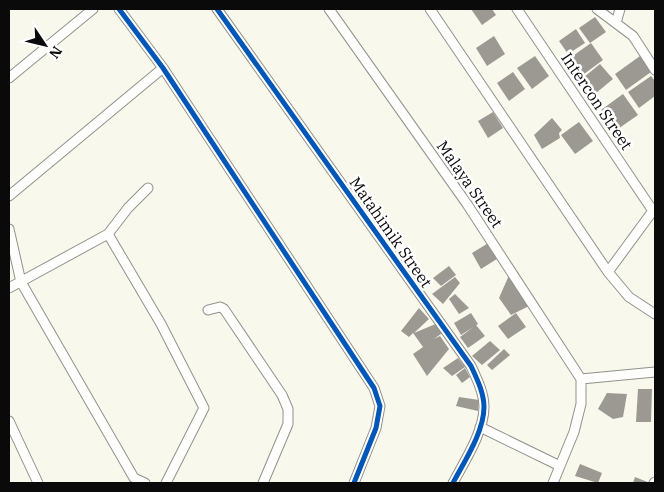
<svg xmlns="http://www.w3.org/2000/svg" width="664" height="492" viewBox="0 0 664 492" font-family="'IBM Plex Serif',serif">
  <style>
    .building { fill: #9c9993 }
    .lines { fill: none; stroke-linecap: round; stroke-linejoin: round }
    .street-casing { stroke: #92918c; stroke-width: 11 }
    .street { stroke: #fefefc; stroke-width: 9 }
    .cycleway-casing { stroke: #fff; stroke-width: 8 }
    .cycleway { stroke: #0057b8; stroke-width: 5 }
    .labels { text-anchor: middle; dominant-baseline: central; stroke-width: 5; stroke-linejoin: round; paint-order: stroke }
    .street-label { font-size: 16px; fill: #0a0a0a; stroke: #fff }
  </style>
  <rect width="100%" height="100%" fill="#f9f8ec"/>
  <path class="building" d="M 471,9 L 492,9 L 496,15 L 482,25 Z
    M 595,17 L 606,32 L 590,43 L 579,28 Z
    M 576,29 L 585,43 L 568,54 L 559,41 Z
    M 494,36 L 505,54 L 487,66 L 476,48 Z
    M 591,43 L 603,60 L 580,77 L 567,60 Z
    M 535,56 L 549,76 L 532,89 L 517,68 Z
    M 640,56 L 651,72 L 626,90 L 615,74 Z
    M 600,64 L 613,79 L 590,98 L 578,82 Z
    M 513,72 L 525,89 L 509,101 L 497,83 Z
    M 651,76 L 655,81 L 655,96 L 639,108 L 628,92 Z
    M 623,94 L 638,115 L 615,131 L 601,110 Z
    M 493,112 L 503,128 L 488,138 L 478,121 Z
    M 552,118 L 562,130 L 559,133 L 560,138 L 542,149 L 534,135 Z
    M 579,122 L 593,141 L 575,154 L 561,135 Z
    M 490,242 L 500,257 L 481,269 L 472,253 Z
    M 449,266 L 456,275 L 441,286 L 433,278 Z
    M 510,273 L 531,305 L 511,315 L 499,298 Z
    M 455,277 L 460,283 L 443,304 L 432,294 Z
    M 455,294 L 469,308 L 459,314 L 449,299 Z
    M 419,308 L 429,319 L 414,333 L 438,323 L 445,331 L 434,339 L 440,336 L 449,349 L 427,376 L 413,354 L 423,347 L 413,333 L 409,337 L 401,331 Z
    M 471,313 L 478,324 L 461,335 L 454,323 Z
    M 516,313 L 526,327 L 508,339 L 498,326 Z
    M 476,325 L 485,336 L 468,348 L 460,337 Z
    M 490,341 L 500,350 L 482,365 L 472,356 Z
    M 504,349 L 510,355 L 492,370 L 487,365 Z
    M 458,358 L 465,367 L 452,376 L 443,368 Z
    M 465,368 L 470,377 L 462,383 L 456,375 Z
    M 638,389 L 652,389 L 651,422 L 636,422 Z
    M 607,393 L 627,394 L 623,417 L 613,419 L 598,409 Z
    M 459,397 L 479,400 L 478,411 L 456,406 Z
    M 580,464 L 602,473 L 598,483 L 575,476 Z
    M 635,477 L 650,483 L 633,483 Z"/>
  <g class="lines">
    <defs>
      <path id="street" d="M 119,9 L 163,68 L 374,388 L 380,406 L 376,428 L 354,483
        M 217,9 L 471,366 C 477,379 484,393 484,407 C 484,432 464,462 453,483
        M 329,9 L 467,204 L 581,379
        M 430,9 L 608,272 L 629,297 L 655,314
        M 517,9 L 653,211
        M 597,9 L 633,36 L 655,70
        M 616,23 L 620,9
        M 9,78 L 93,9
        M 9,196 L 163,68
        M 9,229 L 21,282 L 134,478 L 145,483
        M 108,234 L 161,324 L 204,408 L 166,483
        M 608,272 L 655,208
        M 9,288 L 108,234 L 128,208 L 148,188
        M 208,310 L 220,307 L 224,309 L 282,395 L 288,409 L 288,424 L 263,483
        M 581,379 L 655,372
        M 9,421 L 38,483
        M 480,427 L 560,466
        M 553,483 L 574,432 L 581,404 L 581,379
        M 654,483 L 655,482"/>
    </defs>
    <use href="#street" class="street-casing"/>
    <use href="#street" class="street"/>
    <defs>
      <path id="cycleway" d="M 119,9 L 163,68 L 374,388 L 380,406 L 376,428 L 354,483
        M 217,9 L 471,366 C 477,379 484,393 484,407 C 484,432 464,462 453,483"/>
    </defs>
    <use href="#cycleway" class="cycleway-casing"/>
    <use href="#cycleway" class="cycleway"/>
  </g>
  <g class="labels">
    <g class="street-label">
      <text transform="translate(597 101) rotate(56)">Intercon Street</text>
      <text transform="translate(470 184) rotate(55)">Malaya Street</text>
      <text transform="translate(391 232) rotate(55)">Matahimik Street</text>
    </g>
  </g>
  <rect width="664" height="492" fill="none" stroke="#0a0a0a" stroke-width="20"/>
  <g transform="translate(45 45) rotate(125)" stroke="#ffffff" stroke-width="4" paint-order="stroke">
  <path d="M0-4L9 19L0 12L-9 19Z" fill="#0a0a0a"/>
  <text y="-8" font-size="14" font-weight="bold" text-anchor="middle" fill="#0a0a0a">N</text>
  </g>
</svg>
